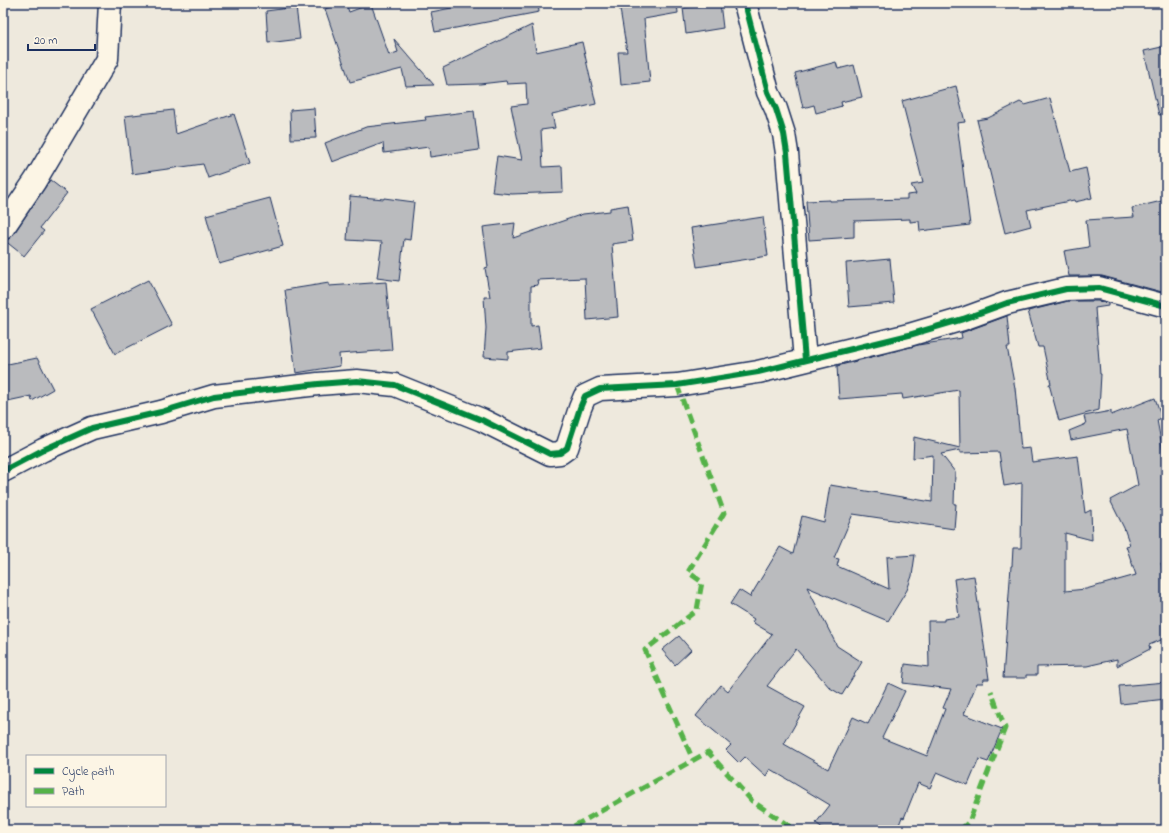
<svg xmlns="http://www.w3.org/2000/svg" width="1169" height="833" viewBox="0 0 1169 833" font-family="'Indie Flower',sans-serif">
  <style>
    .building { fill: #babbbe; stroke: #1b2f5e }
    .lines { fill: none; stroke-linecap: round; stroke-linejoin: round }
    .minor-casing { stroke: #1b2f5e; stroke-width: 25 }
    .minor { stroke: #fcf5e5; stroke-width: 22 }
    .quiet { stroke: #55b248; stroke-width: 5; stroke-dasharray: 10 5; stroke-linecap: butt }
    .cycleway-casing { stroke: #fcf5e5; stroke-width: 8 }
    .cycleway { stroke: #00873e; stroke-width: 6 }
  </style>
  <rect width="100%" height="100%" fill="#eee9dd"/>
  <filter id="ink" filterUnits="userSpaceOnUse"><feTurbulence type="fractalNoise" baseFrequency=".025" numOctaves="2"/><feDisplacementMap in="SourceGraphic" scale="8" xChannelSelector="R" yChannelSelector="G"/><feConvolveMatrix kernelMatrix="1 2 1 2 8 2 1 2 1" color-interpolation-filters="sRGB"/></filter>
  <g filter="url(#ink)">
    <path class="building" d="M 341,3 L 346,3 L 349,12 L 371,4 L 389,55 L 398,52 L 394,39 L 434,85 L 406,86 L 402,69 L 350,82 L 325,9 Z
      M 477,3 L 538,3 L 539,12 L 435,32 L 431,12 Z
      M 619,3 L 677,3 L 678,13 L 644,19 L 650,82 L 621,85 L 618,52 L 627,52 Z
      M 720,3 L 723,28 L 686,34 L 683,8 Z
      M 296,7 L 300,39 L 268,43 L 266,11 Z
      M 532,25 L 536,52 L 582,42 L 596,104 L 552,114 L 555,128 L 541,130 L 543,167 L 562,166 L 563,192 L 512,194 L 492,192 L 497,156 L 522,160 L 511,106 L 527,104 L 526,83 L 507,84 L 506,81 L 480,84 L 447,85 L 443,68 Z
      M 1166,46 L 1166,114 L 1159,115 L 1144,51 Z
      M 836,62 L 838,69 L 854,65 L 862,97 L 841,102 L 842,106 L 816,113 L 814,105 L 803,108 L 795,73 Z
      M 956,86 L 965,122 L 957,123 L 970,225 L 920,231 L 919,221 L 910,222 L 910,219 L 854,221 L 854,237 L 809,240 L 806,201 L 830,200 L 830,201 L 907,199 L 907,195 L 916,194 L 911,185 L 923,183 L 902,101 Z
      M 1050,98 L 1070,172 L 1086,168 L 1092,198 L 1075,202 L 1074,200 L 1027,210 L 1031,226 L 1005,233 L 977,120 L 988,118 L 1020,102 L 1025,105 Z
      M 314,108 L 316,138 L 291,139 L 290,110 Z
      M 173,110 L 176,134 L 234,114 L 250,163 L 208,178 L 203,164 L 132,174 L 125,116 Z
      M 474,111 L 479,150 L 430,157 L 429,147 L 384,153 L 383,143 L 332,162 L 325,143 L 366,127 L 426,120 L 425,117 Z
      M 50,180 L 67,193 L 40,228 L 44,231 L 24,256 L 4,240 L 9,239 L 13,235 Z
      M 350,196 L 384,199 L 384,198 L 414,202 L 410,240 L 404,239 L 399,281 L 377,278 L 382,242 L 347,240 Z
      M 270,198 L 283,246 L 219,264 L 206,215 Z
      M 1166,200 L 1166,293 L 1102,276 L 1069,276 L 1064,251 L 1089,247 L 1086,220 L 1134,217 L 1132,208 Z
      M 628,205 L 633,241 L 612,244 L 618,317 L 587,320 L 585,278 L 537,280 L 538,285 L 531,286 L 531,326 L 538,325 L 541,348 L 508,352 L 508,359 L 484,357 L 486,328 L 484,297 L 490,297 L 485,268 L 488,267 L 483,227 L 515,223 L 513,238 L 583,214 L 610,211 L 610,208 Z
      M 763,217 L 768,256 L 697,267 L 691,228 Z
      M 890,259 L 894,303 L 849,307 L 846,263 Z
      M 148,280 L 172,325 L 115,354 L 91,309 Z
      M 386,282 L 392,350 L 339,354 L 340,366 L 296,373 L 285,290 L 329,283 L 329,286 Z
      M 1068,301 L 1098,301 L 1108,303 L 1108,306 L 1095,308 L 1100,374 L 1101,374 L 1099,410 L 1059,421 L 1049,384 L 1051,384 L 1043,347 L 1038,347 L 1028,311 Z
      M 1007,316 L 1010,347 L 1007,347 L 1015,388 L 1021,449 L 1030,448 L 1032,462 L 1078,456 L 1085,513 L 1091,510 L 1092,540 L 1065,533 L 1065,591 L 1086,589 L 1136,575 L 1126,546 L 1130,545 L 1124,528 L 1110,500 L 1138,485 L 1127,429 L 1071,440 L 1069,431 L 1086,424 L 1084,416 L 1111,411 L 1111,415 L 1155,398 L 1162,418 L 1157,420 L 1166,468 L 1166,472 L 1162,473 L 1166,491 L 1166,562 L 1161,563 L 1166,590 L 1166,638 L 1149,645 L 1150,649 L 1117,666 L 1117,659 L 1087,666 L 1037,667 L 1037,675 L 1026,675 L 1026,678 L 1003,678 L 1011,566 L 1012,566 L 1013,548 L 1021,548 L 1022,483 L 1004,486 L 999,452 L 960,453 L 960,450 L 941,454 L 955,472 L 954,504 L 956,504 L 954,529 L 853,514 L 834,558 L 839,559 L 837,566 L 889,589 L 887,557 L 915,555 L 912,576 L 907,590 L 888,621 L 807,587 L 837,646 L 862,662 L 842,695 L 830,688 L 796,649 L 767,686 L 805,707 L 784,744 L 828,769 L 853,717 L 868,724 L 888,683 L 905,691 L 882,738 L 927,756 L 945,709 L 943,708 L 951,689 L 903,683 L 905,664 L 929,667 L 928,621 L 944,621 L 944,619 L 959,617 L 954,579 L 974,576 L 989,679 L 984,679 L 983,683 L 977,683 L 964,714 L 1002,729 L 988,762 L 979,759 L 968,785 L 937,772 L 930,788 L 918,783 L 904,818 L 902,817 L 897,830 L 825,830 L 816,823 L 830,805 L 770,769 L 766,776 L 745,757 L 739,763 L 726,750 L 731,745 L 696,716 L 721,685 L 728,691 L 772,634 L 752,622 L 754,619 L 730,604 L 739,590 L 750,597 L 780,547 L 793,554 L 802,516 L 824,522 L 830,485 L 932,502 L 933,455 L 913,458 L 914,437 L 960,448 L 959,390 L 903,399 L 902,394 L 839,399 L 837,366 L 918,345 L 962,338 L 961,333 Z
      M 37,358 L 53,389 L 32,401 L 31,396 L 3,402 L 3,365 Z
      M 679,636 L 691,650 L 675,665 L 662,650 Z
      M 1166,682 L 1166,699 L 1121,704 L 1119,686 Z"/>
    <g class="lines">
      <defs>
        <path id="minor" d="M 745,3 L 768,92 L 776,109 L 784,134 L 787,153 L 805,360
          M 3,228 L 35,181 L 107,59 L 110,3
          M 3,471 L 43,450 L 92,428 L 161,412 L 214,396 L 318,384 L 357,381 L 395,385 L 482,420 L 550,454 L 560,453 L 567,448 L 580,408 L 585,396 L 600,389 L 677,385 L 758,372 L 909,335 L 963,319 L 1007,303 L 1066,289 L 1099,288 L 1166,306"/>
      </defs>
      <use href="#minor" class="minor-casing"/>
      <use href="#minor" class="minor"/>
      <path class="quiet" d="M 677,385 L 724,513 L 688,572 L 702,582 L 697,610 L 645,650 L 693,760
        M 574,826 L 708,752 L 752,801 L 795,830
        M 960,830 L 969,822 L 1005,728 L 991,691"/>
      <defs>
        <path id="cycleway" d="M 745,3 L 768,92 L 776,109 L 784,134 L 787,153 L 805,360
          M 3,471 L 43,450 L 92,428 L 161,412 L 214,396 L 318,384 L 357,381 L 395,385 L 482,420 L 550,454 L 560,453 L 567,448 L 580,408 L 585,396 L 600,389 L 677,385 L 758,372 L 909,335 L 963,319 L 1007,303 L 1066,289 L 1099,288 L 1166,306"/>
      </defs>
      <use href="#cycleway" class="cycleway-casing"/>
      <use href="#cycleway" class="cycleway"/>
    </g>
  </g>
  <rect width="1169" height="833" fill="none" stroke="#fcf5e5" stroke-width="16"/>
  <rect x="8" y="8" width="1153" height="817" fill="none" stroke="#1b2f5e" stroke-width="1.5" filter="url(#ink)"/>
  <rect x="26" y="755" width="140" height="52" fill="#fcf5e5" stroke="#a2a6af"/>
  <rect x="34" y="768" width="20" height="6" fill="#00873e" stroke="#a2a6af"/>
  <text x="62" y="775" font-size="12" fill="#1b2f5e">Cycle path</text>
  <rect x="34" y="788" width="20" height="6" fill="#55b248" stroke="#a2a6af"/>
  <text x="62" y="795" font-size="12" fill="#1b2f5e">Path</text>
  <path d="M28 44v6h67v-6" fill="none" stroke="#1b2f5e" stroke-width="2"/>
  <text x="34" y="44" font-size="12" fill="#1b2f5e" stroke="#fcf5e5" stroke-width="3" paint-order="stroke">20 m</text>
</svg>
